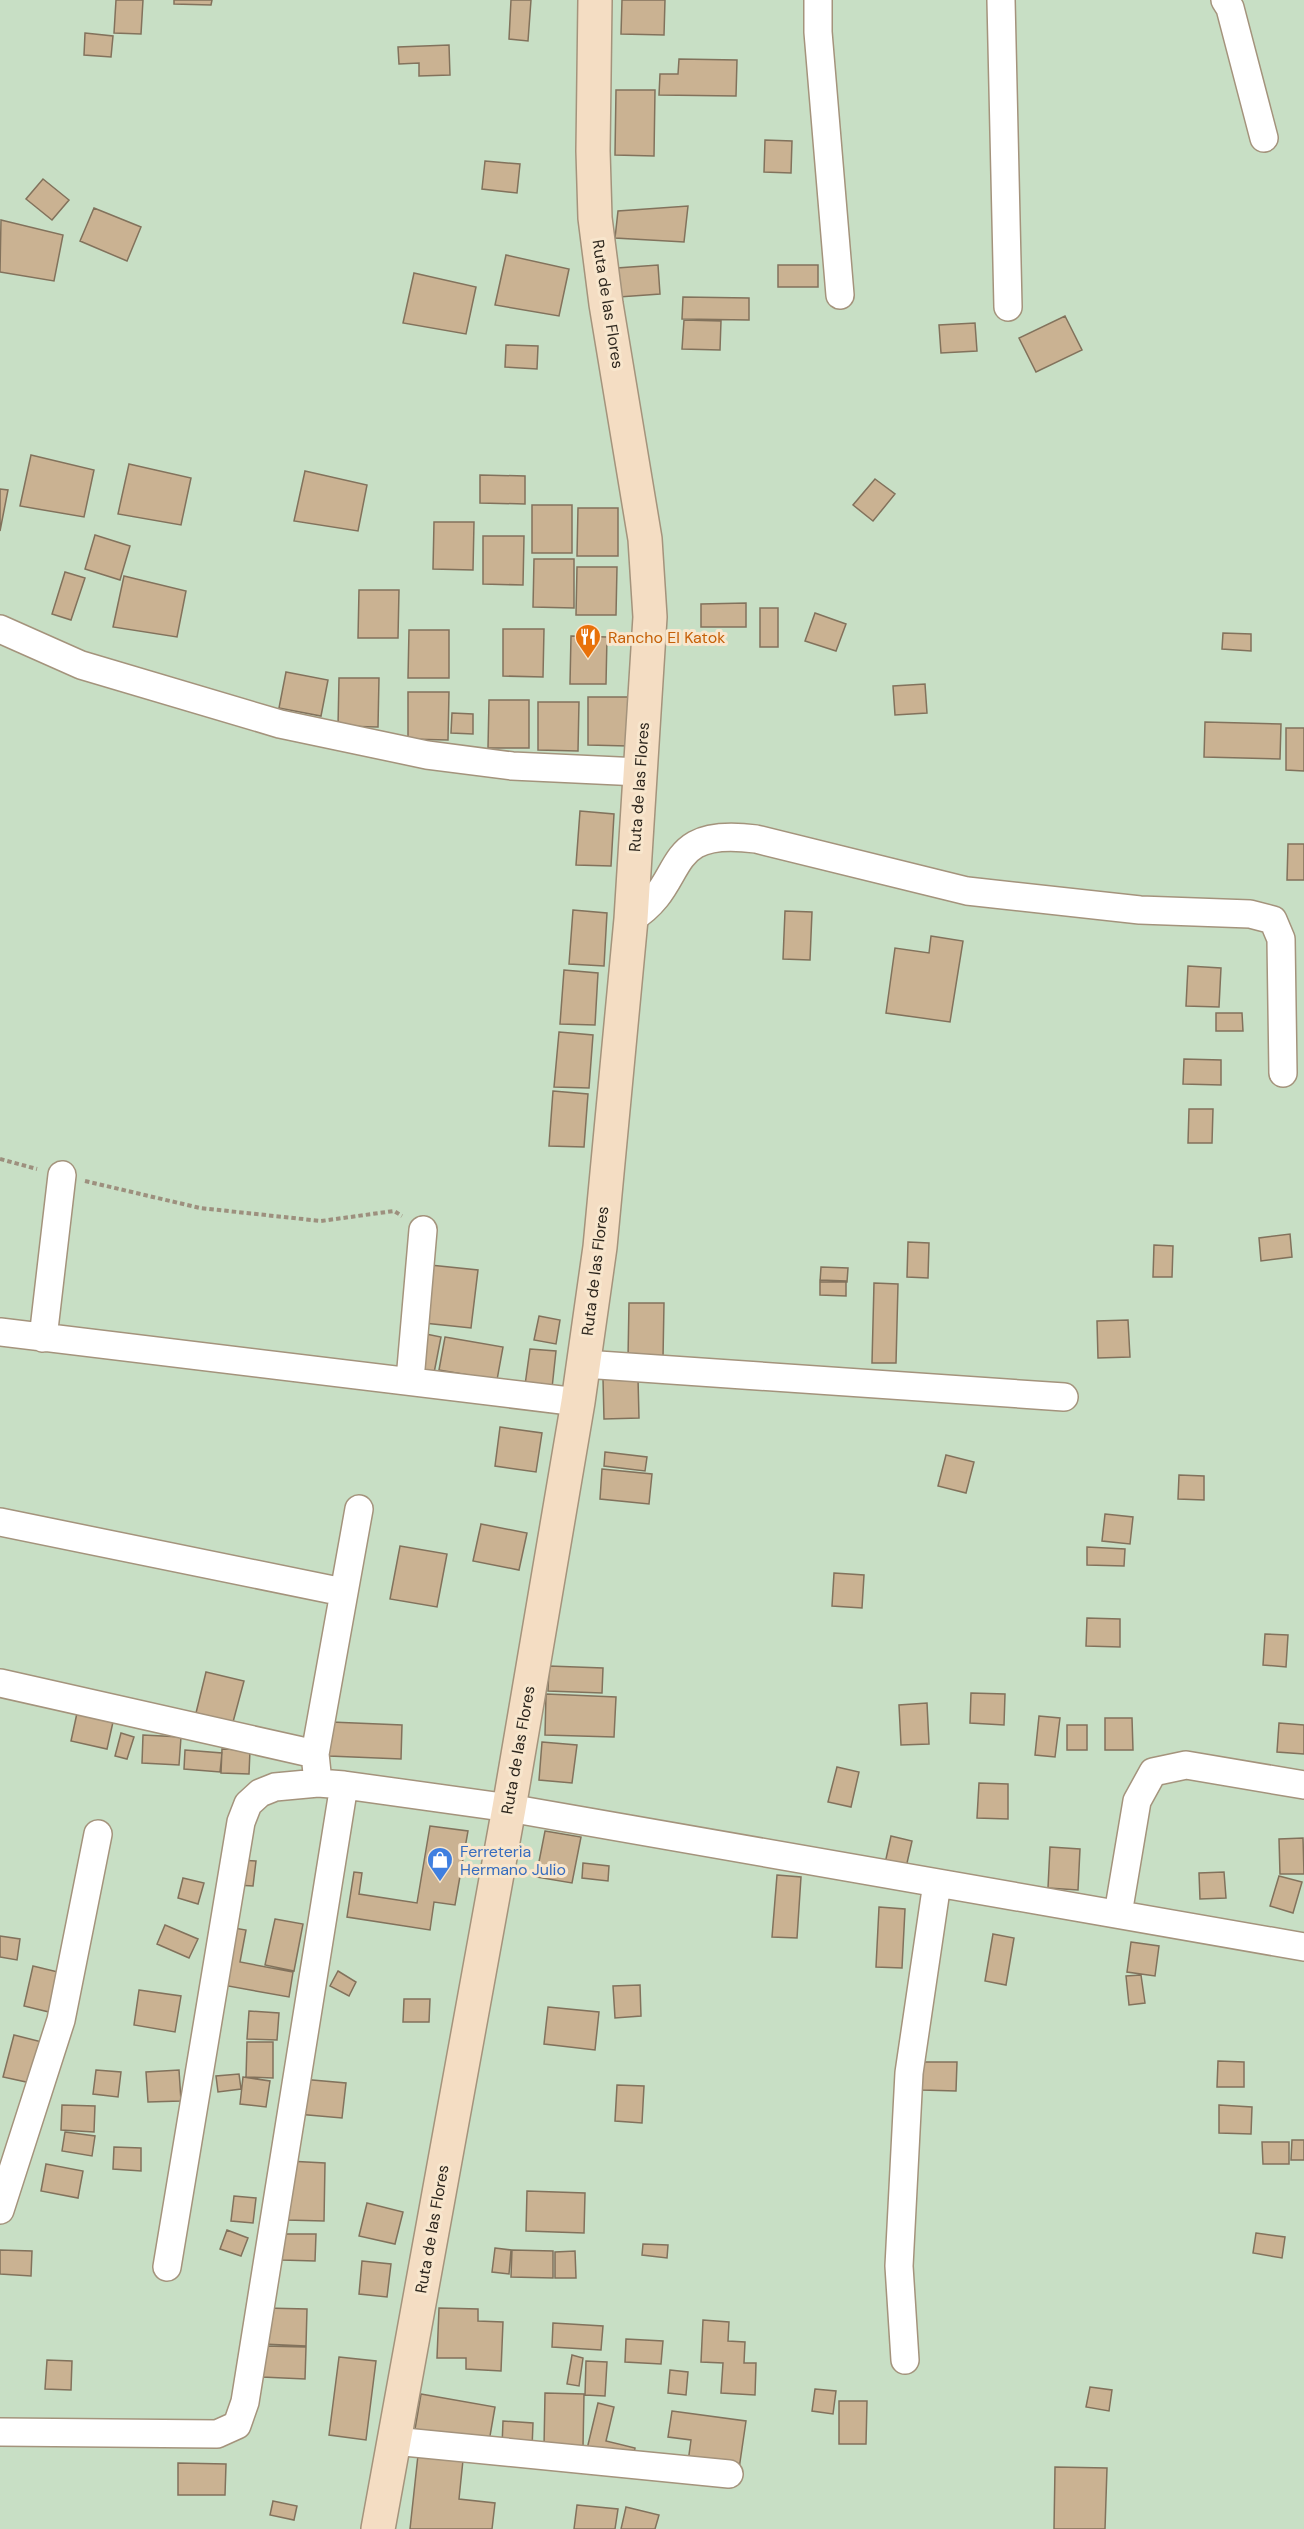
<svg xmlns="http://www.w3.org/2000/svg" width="1304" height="2529" viewBox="0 0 1304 2529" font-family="'DM Sans',sans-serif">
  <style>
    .green { fill: #c8dfc5 }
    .building { fill: #cab292; stroke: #82725c; stroke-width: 1.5 }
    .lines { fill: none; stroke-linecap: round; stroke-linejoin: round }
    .street-casing { stroke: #a4937c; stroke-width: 30 }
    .secondary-casing { stroke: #a4937c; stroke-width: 36 }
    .path { stroke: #9d907e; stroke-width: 4; stroke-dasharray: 4.5 3; stroke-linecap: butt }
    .street { stroke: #fff; stroke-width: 27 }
    .secondary { stroke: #f4ddc3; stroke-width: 33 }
    .labels { text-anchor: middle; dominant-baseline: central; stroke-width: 6; stroke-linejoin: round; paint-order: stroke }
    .street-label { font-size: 16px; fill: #2f281f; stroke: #f8e6cd }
    .food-label { font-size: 16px; fill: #c56008; stroke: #f8e6cd; text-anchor: start }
    .shop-label { font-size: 16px; fill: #366cbe; stroke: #f8e6cd; text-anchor: start }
  </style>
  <rect width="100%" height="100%" fill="#f8e6cd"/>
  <path class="green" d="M 0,0 L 1304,0 L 1304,2529 L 0,2529 Z"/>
  <path class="building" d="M 116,0 L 143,0 L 141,34 L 114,33 Z
    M 174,0 L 212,0 L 211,5 L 174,4 Z
    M 511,0 L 531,0 L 528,41 L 509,39 Z
    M 622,0 L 665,0 L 664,35 L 621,34 Z
    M 85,33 L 113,36 L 111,57 L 84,55 Z
    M 449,45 L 450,75 L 419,76 L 419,63 L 399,64 L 398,47 Z
    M 679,59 L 737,60 L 736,96 L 659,95 L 660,74 L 678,74 Z
    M 616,90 L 655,90 L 654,156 L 615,155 Z
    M 765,140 L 792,141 L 791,173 L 764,172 Z
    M 485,161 L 520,164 L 517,193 L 482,189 Z
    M 43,179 L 69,200 L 52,220 L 26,199 Z
    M 688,206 L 684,242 L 615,238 L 618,211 Z
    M 94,208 L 141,227 L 127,261 L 80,241 Z
    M 1,220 L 63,235 L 54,281 L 0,272 Z
    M 506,255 L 569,269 L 559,316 L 495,305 Z
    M 658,265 L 660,294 L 619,297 L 617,268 Z
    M 778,265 L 818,265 L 818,287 L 778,287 Z
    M 414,273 L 476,287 L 466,334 L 403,323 Z
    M 683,297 L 749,298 L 749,320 L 682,319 Z
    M 1065,316 L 1082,350 L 1036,372 L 1019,338 Z
    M 684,320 L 721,321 L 720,350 L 682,349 Z
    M 975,323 L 977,351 L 941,353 L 939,325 Z
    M 506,345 L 538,346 L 537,369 L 505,367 Z
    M 31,455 L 94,470 L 84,517 L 20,506 Z
    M 129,464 L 191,478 L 181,525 L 118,514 Z
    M 305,471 L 367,485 L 358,531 L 294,521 Z
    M 480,475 L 525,476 L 525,504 L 480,503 Z
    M 875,479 L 895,494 L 873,521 L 853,505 Z
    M 0,489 L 8,490 L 0,531 Z
    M 532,505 L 572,505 L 572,553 L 532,553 Z
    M 578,508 L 618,508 L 618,556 L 577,556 Z
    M 434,522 L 474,522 L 473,570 L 433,569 Z
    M 95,535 L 130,546 L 120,580 L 85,569 Z
    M 483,536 L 524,536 L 523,585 L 483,584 Z
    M 534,559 L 574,559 L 574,608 L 533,607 Z
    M 577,567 L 617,567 L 616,615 L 576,615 Z
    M 65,572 L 85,578 L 71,620 L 52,614 Z
    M 124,576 L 186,591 L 177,637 L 113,627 Z
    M 359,590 L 399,590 L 398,638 L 358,638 Z
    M 746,603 L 746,627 L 701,627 L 701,604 Z
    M 760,608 L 778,608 L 778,647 L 760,647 Z
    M 815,613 L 846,624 L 836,651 L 805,641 Z
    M 503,629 L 544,629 L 543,677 L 503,676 Z
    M 409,630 L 449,630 L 449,678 L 408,678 Z
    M 1223,633 L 1251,634 L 1251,651 L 1222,649 Z
    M 571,636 L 607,637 L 606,684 L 570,684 Z
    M 286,672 L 328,680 L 321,716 L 279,708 Z
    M 339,678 L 379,678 L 378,727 L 338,726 Z
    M 925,684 L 927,713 L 895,715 L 893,686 Z
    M 408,692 L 449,692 L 448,740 L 408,739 Z
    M 588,697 L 628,697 L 628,746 L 588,745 Z
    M 489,700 L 529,700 L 529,748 L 488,748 Z
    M 538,702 L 579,702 L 578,751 L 538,750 Z
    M 452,713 L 473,714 L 473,734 L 451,733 Z
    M 1205,722 L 1281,724 L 1280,759 L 1204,757 Z
    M 1286,728 L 1304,728 L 1304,771 L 1286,770 Z
    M 580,811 L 614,814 L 611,866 L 576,865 Z
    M 1288,844 L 1304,844 L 1304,880 L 1287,880 Z
    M 573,910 L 607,913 L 604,966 L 569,964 Z
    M 785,911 L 812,912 L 810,960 L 783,959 Z
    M 931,936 L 963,941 L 950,1022 L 886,1013 L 895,948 L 929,953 Z
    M 1188,966 L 1221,968 L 1219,1007 L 1186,1006 Z
    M 564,970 L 598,973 L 595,1025 L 560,1024 Z
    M 1216,1013 L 1242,1013 L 1243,1031 L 1216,1031 Z
    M 559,1032 L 593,1035 L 589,1088 L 554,1087 Z
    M 1184,1059 L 1221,1060 L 1221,1085 L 1183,1084 Z
    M 553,1091 L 588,1094 L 584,1147 L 549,1146 Z
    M 1189,1109 L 1213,1109 L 1212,1143 L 1188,1143 Z
    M 1290,1234 L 1292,1257 L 1261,1261 L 1259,1238 Z
    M 908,1242 L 929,1243 L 928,1278 L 907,1277 Z
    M 1154,1245 L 1173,1246 L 1172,1277 L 1153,1277 Z
    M 430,1265 L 478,1270 L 471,1328 L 424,1323 Z
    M 821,1267 L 848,1268 L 847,1282 L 820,1282 Z
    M 820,1280 L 846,1281 L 846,1296 L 820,1295 Z
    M 874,1283 L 898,1284 L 896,1363 L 872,1363 Z
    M 629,1303 L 664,1303 L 663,1358 L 628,1358 Z
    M 539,1316 L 560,1320 L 556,1344 L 534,1340 Z
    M 1128,1320 L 1130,1357 L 1098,1358 L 1097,1321 Z
    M 426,1334 L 441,1337 L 434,1373 L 419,1370 Z
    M 445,1337 L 503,1347 L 497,1380 L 439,1370 Z
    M 530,1349 L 556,1351 L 552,1388 L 525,1385 Z
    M 638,1378 L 639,1418 L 604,1419 L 603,1379 Z
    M 500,1427 L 542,1433 L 536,1472 L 495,1466 Z
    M 605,1452 L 647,1457 L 645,1471 L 604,1466 Z
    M 946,1455 L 974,1462 L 966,1493 L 938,1486 Z
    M 602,1469 L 652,1474 L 649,1504 L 600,1499 Z
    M 1179,1475 L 1204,1476 L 1204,1500 L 1178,1499 Z
    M 1105,1514 L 1133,1517 L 1130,1544 L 1102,1541 Z
    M 481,1524 L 527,1533 L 519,1570 L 473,1561 Z
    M 400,1546 L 447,1554 L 437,1607 L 390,1599 Z
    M 1087,1547 L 1125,1549 L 1124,1566 L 1087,1565 Z
    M 834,1573 L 864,1575 L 862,1608 L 832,1606 Z
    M 1087,1618 L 1120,1619 L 1120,1647 L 1086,1646 Z
    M 1265,1634 L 1288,1635 L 1286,1667 L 1263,1665 Z
    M 549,1666 L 603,1668 L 602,1693 L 548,1691 Z
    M 206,1672 L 244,1681 L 233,1722 L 196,1713 Z
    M 971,1693 L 1005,1694 L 1004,1725 L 970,1723 Z
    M 546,1694 L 616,1697 L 614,1737 L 545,1735 Z
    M 927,1703 L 929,1744 L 901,1745 L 899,1705 Z
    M 77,1713 L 113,1722 L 107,1749 L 71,1741 Z
    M 1039,1716 L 1060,1718 L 1055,1757 L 1035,1755 Z
    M 1105,1718 L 1132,1718 L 1133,1750 L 1105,1750 Z
    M 331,1722 L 402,1725 L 401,1759 L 329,1756 Z
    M 1279,1723 L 1304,1725 L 1304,1754 L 1277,1752 Z
    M 1067,1725 L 1087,1725 L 1087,1750 L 1067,1750 Z
    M 121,1733 L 134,1737 L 127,1759 L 115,1756 Z
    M 143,1735 L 181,1737 L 179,1765 L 142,1763 Z
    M 542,1742 L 577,1745 L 572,1783 L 539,1780 Z
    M 222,1749 L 250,1750 L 249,1774 L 221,1773 Z
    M 185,1750 L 222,1753 L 220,1772 L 184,1769 Z
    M 837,1767 L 859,1772 L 851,1807 L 828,1802 Z
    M 979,1783 L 1008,1784 L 1008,1819 L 977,1818 Z
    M 430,1826 L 468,1831 L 455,1905 L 434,1902 L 430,1930 L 347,1917 L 354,1872 L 362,1873 L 359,1894 L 417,1903 Z
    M 545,1831 L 581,1837 L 572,1883 L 536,1877 Z
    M 891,1836 L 912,1841 L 905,1872 L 884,1868 Z
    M 1303,1838 L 1304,1874 L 1280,1874 L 1279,1839 Z
    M 1050,1847 L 1080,1849 L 1078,1890 L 1048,1888 Z
    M 239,1860 L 256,1861 L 253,1886 L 237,1885 Z
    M 583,1863 L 609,1866 L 608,1881 L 582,1878 Z
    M 1224,1872 L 1226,1898 L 1200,1899 L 1199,1873 Z
    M 777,1875 L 801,1877 L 797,1938 L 772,1937 Z
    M 1279,1876 L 1302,1882 L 1293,1913 L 1270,1906 Z
    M 183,1878 L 204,1883 L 198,1904 L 178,1898 Z
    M 879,1907 L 905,1909 L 902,1968 L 876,1967 Z
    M 275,1919 L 303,1924 L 294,1971 L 265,1965 Z
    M 165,1925 L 198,1939 L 189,1958 L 157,1944 Z
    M 228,1927 L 246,1930 L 240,1962 L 293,1972 L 289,1997 L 217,1984 Z
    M 993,1934 L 1014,1938 L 1006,1985 L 985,1981 Z
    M 0,1936 L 20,1939 L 17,1960 L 0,1957 Z
    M 1131,1942 L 1159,1946 L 1155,1976 L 1127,1972 Z
    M 33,1966 L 58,1972 L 49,2012 L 24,2006 Z
    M 338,1971 L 356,1982 L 349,1996 L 330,1986 Z
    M 1141,1975 L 1145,2003 L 1129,2005 L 1126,1976 Z
    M 640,1985 L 641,2016 L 615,2018 L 613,1986 Z
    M 139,1990 L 181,1996 L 175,2032 L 134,2025 Z
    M 404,1999 L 430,1999 L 429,2022 L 403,2022 Z
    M 548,2007 L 599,2012 L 595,2050 L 544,2044 Z
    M 249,2011 L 279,2013 L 277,2040 L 247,2039 Z
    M 14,2035 L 42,2042 L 31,2083 L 3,2077 Z
    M 247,2042 L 273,2042 L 273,2078 L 246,2077 Z
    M 1218,2061 L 1244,2062 L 1244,2087 L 1217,2087 Z
    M 923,2062 L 957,2062 L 956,2091 L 922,2090 Z
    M 96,2070 L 121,2072 L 118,2097 L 93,2094 Z
    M 179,2070 L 181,2101 L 148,2102 L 146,2072 Z
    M 239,2074 L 241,2089 L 218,2092 L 216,2076 Z
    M 243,2077 L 270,2081 L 266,2107 L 240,2104 Z
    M 301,2079 L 346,2083 L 342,2118 L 297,2114 Z
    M 617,2085 L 644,2086 L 642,2123 L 615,2121 Z
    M 62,2105 L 95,2106 L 94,2132 L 61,2130 Z
    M 1219,2105 L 1252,2107 L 1251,2134 L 1219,2133 Z
    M 65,2132 L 95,2136 L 92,2156 L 62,2151 Z
    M 1292,2140 L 1304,2140 L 1304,2160 L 1291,2160 Z
    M 1262,2142 L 1289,2142 L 1289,2164 L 1263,2164 Z
    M 114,2147 L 141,2148 L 141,2171 L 113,2169 Z
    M 288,2161 L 325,2163 L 324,2221 L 286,2220 Z
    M 46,2164 L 83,2171 L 78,2198 L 41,2191 Z
    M 527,2191 L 585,2193 L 584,2233 L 526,2231 Z
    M 234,2196 L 256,2198 L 253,2223 L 231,2221 Z
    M 367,2203 L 403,2212 L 395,2244 L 359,2236 Z
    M 227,2230 L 248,2238 L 241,2256 L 220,2249 Z
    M 1256,2233 L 1285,2237 L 1282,2258 L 1253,2253 Z
    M 283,2234 L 316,2234 L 315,2261 L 282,2260 Z
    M 643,2244 L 668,2245 L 667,2258 L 642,2255 Z
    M 495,2248 L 511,2250 L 509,2274 L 492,2272 Z
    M 0,2250 L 32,2251 L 31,2276 L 0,2274 Z
    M 512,2250 L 553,2251 L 553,2278 L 511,2277 Z
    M 575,2251 L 576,2278 L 555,2278 L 555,2252 Z
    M 362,2261 L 391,2264 L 387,2297 L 359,2294 Z
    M 265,2308 L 307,2309 L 306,2346 L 263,2344 Z
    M 439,2308 L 478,2309 L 478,2321 L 503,2322 L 501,2371 L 466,2369 L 466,2358 L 437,2358 Z
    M 703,2320 L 729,2322 L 728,2341 L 745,2342 L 744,2363 L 756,2363 L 755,2395 L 721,2393 L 723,2363 L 701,2362 Z
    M 553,2323 L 603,2326 L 601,2350 L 552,2347 Z
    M 626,2339 L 663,2341 L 661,2364 L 625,2362 Z
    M 263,2346 L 306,2347 L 305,2379 L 262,2377 Z
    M 572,2355 L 583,2358 L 579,2386 L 567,2384 Z
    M 339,2357 L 376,2361 L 366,2440 L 329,2435 Z
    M 47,2360 L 72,2361 L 71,2390 L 45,2389 Z
    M 586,2361 L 607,2362 L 605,2396 L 585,2395 Z
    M 670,2370 L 688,2372 L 686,2395 L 668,2393 Z
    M 1090,2387 L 1112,2390 L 1109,2411 L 1086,2407 Z
    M 815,2389 L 836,2391 L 833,2414 L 812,2411 Z
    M 545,2393 L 584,2394 L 583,2447 L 544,2447 Z
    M 421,2394 L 495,2407 L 489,2442 L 415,2429 Z
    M 839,2401 L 867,2401 L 866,2444 L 839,2444 Z
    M 598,2403 L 614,2407 L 606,2441 L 635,2448 L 633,2459 L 587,2449 Z
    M 672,2411 L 746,2421 L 739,2469 L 688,2462 L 691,2440 L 668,2437 Z
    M 503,2421 L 533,2423 L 532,2448 L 502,2446 Z
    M 418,2455 L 463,2460 L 459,2499 L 495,2503 L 492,2529 L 410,2529 Z
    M 178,2463 L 226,2464 L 225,2495 L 178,2495 Z
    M 1055,2467 L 1107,2468 L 1105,2529 L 1054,2529 Z
    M 273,2501 L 297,2506 L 294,2520 L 270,2515 Z
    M 577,2505 L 618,2509 L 615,2529 L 574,2529 Z
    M 626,2507 L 659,2515 L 655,2529 L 621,2529 Z"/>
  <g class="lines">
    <defs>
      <path id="street" d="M 818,0 L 818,32 L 840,295
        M 1001,0 L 1008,307
        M 1225,0 L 1230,8 L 1264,138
        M 0,629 L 81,665 L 280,724 L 427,755 L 512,766 L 640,772
        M 631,919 C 690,883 658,826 756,839 L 967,891 L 1140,910 L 1250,914 L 1273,920 L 1281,939 L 1283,1073
        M 0,1332 L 578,1402
        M 43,1338 L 62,1175
        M 584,1364 L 1064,1397
        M 410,1380 L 423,1230
        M 0,1522 L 343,1592
        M 0,1683 L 315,1754
        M 317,1773 L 315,1754 L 359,1509
        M 1118,1914 L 1137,1801 L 1153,1772 L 1186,1765 L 1304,1785
        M 0,2210 L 61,2020 L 98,1834
        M 167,2267 L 241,1822 L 248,1804 L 260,1793 L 275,1787 L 318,1783 L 344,1785 L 509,1808 L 1304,1947
        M 905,2360 L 899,2266 L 909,2073 L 937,1883
        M 0,2432 L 217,2434 L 237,2425 L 245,2402 L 344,1785
        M 394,2441 L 729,2474"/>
      <path id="secondary" d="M 378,2529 L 509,1808 L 578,1402 L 600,1247 L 631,919 L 650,617 L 645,539 L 606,304 L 595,218 L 593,151 L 595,0"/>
    </defs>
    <use href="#street" class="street-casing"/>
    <use href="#secondary" class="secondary-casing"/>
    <path class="path" d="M 0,1159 L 37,1169
      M 85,1181 L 200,1208 L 321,1221 L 394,1211 L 402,1216"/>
    <use href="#street" class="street"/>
    <use href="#secondary" class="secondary"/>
  </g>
  <defs>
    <symbol id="restaurant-pin" viewBox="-11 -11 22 30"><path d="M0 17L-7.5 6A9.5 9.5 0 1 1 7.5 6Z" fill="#e8710a" stroke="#f8e6cd"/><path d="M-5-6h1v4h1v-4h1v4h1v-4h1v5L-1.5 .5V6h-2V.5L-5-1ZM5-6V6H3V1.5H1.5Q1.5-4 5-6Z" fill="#fff"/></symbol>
    <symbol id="shop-pin" viewBox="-11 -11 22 30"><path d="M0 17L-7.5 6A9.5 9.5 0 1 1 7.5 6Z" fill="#3f7fe0" stroke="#f8e6cd"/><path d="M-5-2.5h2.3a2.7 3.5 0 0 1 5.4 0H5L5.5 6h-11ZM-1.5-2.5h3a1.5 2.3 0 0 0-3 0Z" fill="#fff"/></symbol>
  </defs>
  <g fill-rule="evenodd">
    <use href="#restaurant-pin" x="573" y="622" width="30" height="40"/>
    <use href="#shop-pin" x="425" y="1845" width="30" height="40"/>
  </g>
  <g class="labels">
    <g class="street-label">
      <text transform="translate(608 304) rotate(81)">Ruta de las Flores</text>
      <text transform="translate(639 787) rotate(-86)">Ruta de las Flores</text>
      <text transform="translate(595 1271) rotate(-83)">Ruta de las Flores</text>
      <text transform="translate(518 1750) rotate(-80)">Ruta de las Flores</text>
      <text transform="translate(432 2229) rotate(-80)">Ruta de las Flores</text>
    </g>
    <g class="food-label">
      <text x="608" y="637">Rancho El Katok</text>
    </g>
    <g class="shop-label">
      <text x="460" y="1851">Ferreteria<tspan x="460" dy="18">Hermano Julio</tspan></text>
    </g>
  </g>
</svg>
